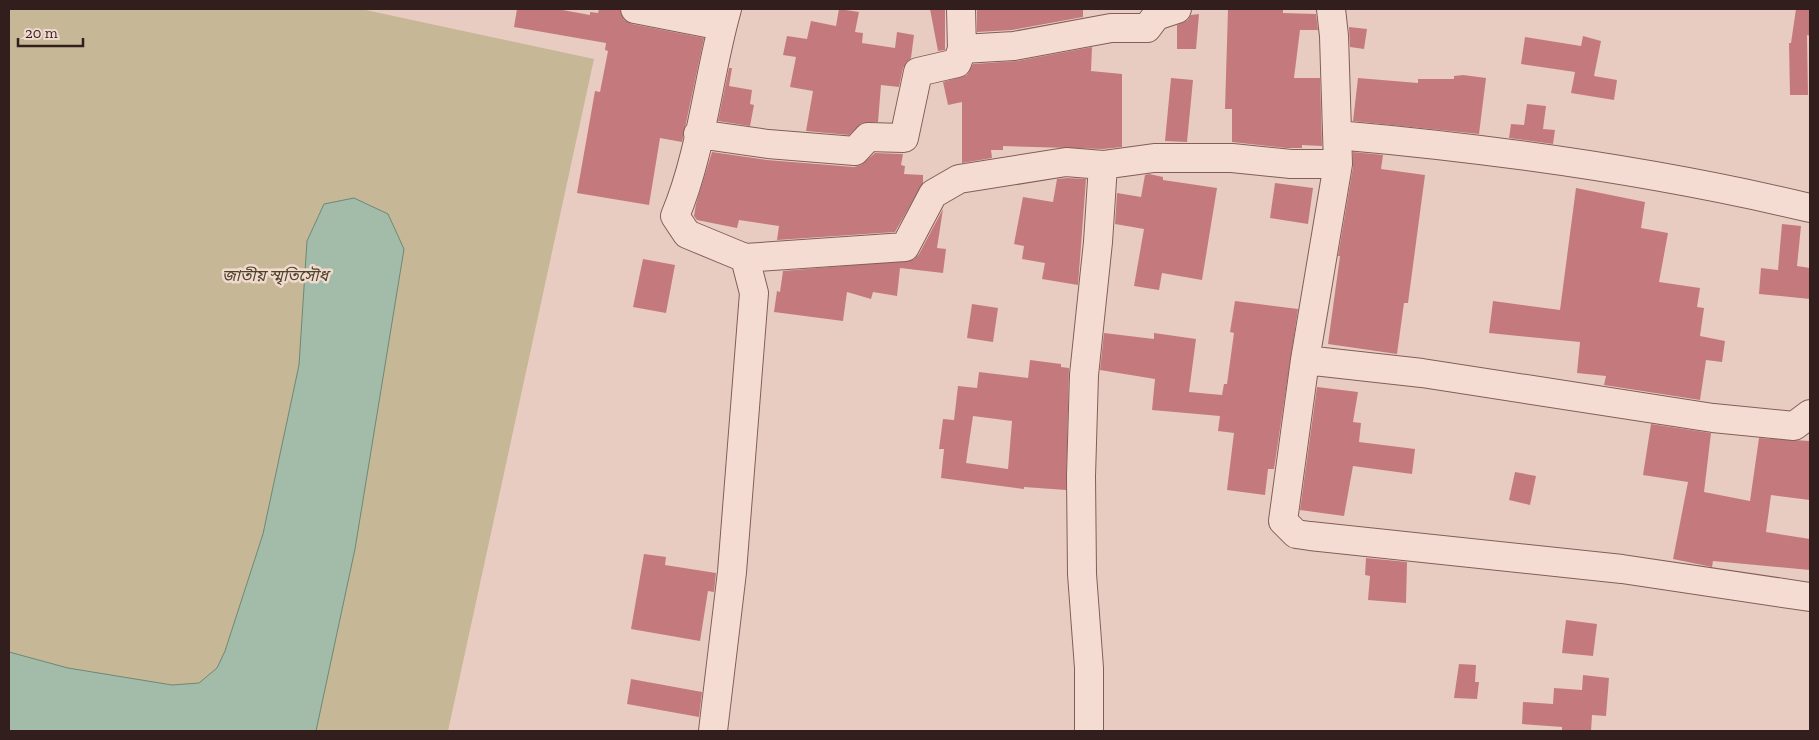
<svg xmlns="http://www.w3.org/2000/svg" width="1819" height="740" viewBox="0 0 1819 740" font-family="'Zilla Slab','Noto Sans Bengali',serif">
  <style>
    .green { fill: #c6b796 }
    .water { fill: #a3bcaa; stroke: #6c8975 }
    .building { fill: #c47a7c; fill-rule: evenodd }
    .lines { fill: none; stroke-linecap: round; stroke-linejoin: round }
    .minor-casing { stroke: #815e5a; stroke-width: 30 }
    .minor { stroke: #f5dcd3; stroke-width: 28 }
    .labels { text-anchor: middle; dominant-baseline: central; stroke-width: 5; stroke-linejoin: round; paint-order: stroke }
    .park-label { font-size: 16px; font-style: italic; fill: #4c4526; stroke: #f1d9d0 }
  </style>
  <rect width="100%" height="100%" fill="#e9ccc1"/>
  <path class="green" d="M 9,9 L 361,9 L 594,59 L 448,731 L 9,731 Z"/>
  <path class="water" d="M 354,198 L 388,214 L 404,249 L 355,549 L 316,731 L 9,731 L 9,652 L 68,668 L 172,685 L 199,683 L 217,668 L 225,651 L 263,534 L 299,365 L 307,241 L 324,204 Z"/>
  <path class="building" d="M 517,9 L 557,9 L 590,15 L 590,12 L 598,13 L 599,9 L 620,9 L 624,20 L 632,24 L 704,38 L 682,142 L 660,138 L 649,205 L 577,193 L 595,91 L 600,92 L 608,51 L 605,50 L 606,43 L 514,27 Z
    M 839,9 L 859,12 L 855,32 L 863,33 L 862,43 L 895,48 L 897,32 L 914,35 L 911,58 L 903,68 L 899,87 L 881,85 L 878,122 L 862,123 L 849,135 L 806,131 L 813,91 L 790,87 L 796,57 L 783,55 L 787,36 L 807,39 L 811,21 L 836,26 Z
    M 930,9 L 945,9 L 945,50 L 938,51 Z
    M 977,9 L 1083,9 L 1083,17 L 1012,30 L 977,32 Z
    M 1228,9 L 1283,9 L 1283,13 L 1316,14 L 1318,30 L 1300,30 L 1294,78 L 1320,78 L 1322,146 L 1302,145 L 1302,148 L 1286,148 L 1232,142 L 1232,109 L 1225,109 Z
    M 1796,9 L 1810,9 L 1810,36 L 1807,35 L 1808,95 L 1790,95 L 1789,43 L 1791,43 Z
    M 1199,14 L 1196,49 L 1177,49 L 1177,25 L 1188,20 L 1191,15 Z
    M 1349,27 L 1367,29 L 1364,49 L 1350,47 Z
    M 1583,36 L 1601,41 L 1594,76 L 1617,80 L 1614,100 L 1571,93 L 1575,72 L 1521,64 L 1525,37 L 1581,46 Z
    M 1092,47 L 1091,71 L 1122,74 L 1122,147 L 1103,149 L 1003,146 L 1003,150 L 991,150 L 992,158 L 962,163 L 962,102 L 948,105 L 943,82 L 967,75 L 973,64 L 1017,61 Z
    M 729,68 L 732,68 L 729,86 L 752,90 L 750,104 L 754,105 L 750,126 L 718,121 Z
    M 1463,75 L 1486,78 L 1479,134 L 1353,121 L 1358,78 L 1418,83 L 1418,79 L 1454,79 L 1454,76 Z
    M 1171,78 L 1193,80 L 1187,142 L 1165,141 Z
    M 1527,104 L 1546,106 L 1543,129 L 1555,130 L 1553,144 L 1509,138 L 1511,124 L 1524,125 Z
    M 712,152 L 767,160 L 854,167 L 861,165 L 875,153 L 903,154 L 901,165 L 905,166 L 904,174 L 923,175 L 923,183 L 895,232 L 777,240 L 779,226 L 739,220 L 737,228 L 697,220 L 694,216 L 696,204 Z
    M 1353,152 L 1383,155 L 1381,169 L 1425,175 L 1408,303 L 1404,303 L 1397,354 L 1328,344 L 1340,256 L 1338,256 L 1353,167 Z
    M 1149,174 L 1163,177 L 1163,180 L 1217,188 L 1202,280 L 1162,273 L 1159,290 L 1134,286 L 1144,229 L 1115,224 L 1117,193 L 1141,197 L 1145,175 Z
    M 1067,178 L 1086,179 L 1078,285 L 1042,279 L 1045,263 L 1022,259 L 1024,246 L 1014,244 L 1023,197 L 1053,202 L 1057,179 Z
    M 1275,183 L 1313,188 L 1308,224 L 1270,218 Z
    M 1576,188 L 1645,202 L 1641,228 L 1668,233 L 1659,282 L 1700,288 L 1697,307 L 1704,308 L 1700,336 L 1725,341 L 1722,362 L 1706,360 L 1700,400 L 1604,385 L 1606,376 L 1577,373 L 1580,342 L 1489,333 L 1493,301 L 1560,310 Z
    M 943,209 L 937,248 L 946,249 L 943,273 L 900,268 L 897,296 L 873,292 L 871,299 L 847,292 L 843,321 L 774,312 L 777,291 L 780,292 L 783,271 L 913,260 L 919,254 Z
    M 1782,224 L 1801,226 L 1797,266 L 1810,268 L 1810,299 L 1759,294 L 1761,268 L 1778,270 Z
    M 643,259 L 675,265 L 666,313 L 633,307 Z
    M 1235,301 L 1298,309 L 1274,469 L 1268,469 L 1265,495 L 1227,490 L 1234,433 L 1218,431 L 1220,416 L 1152,410 L 1155,379 L 1100,370 L 1104,333 L 1154,339 L 1154,333 L 1196,339 L 1189,392 L 1222,395 L 1224,384 L 1227,384 L 1234,333 L 1230,332 Z
    M 972,304 L 998,308 L 993,342 L 967,338 Z
    M 1030,360 L 1061,364 L 1061,367 L 1069,368 L 1066,490 L 1024,487 L 1024,489 L 941,478 L 944,449 L 939,449 L 943,419 L 954,420 L 958,386 L 977,388 L 979,372 L 1028,378 ZM 973,416 L 1012,421 L 1008,469 L 966,463 Z
    M 1317,387 L 1358,392 L 1353,422 L 1361,423 L 1359,442 L 1415,449 L 1412,474 L 1353,466 L 1344,516 L 1300,510 Z
    M 1651,424 L 1711,433 L 1704,492 L 1750,501 L 1759,438 L 1810,441 L 1810,500 L 1771,495 L 1766,532 L 1810,539 L 1810,570 L 1713,561 L 1712,567 L 1673,559 L 1688,482 L 1643,475 Z
    M 1515,472 L 1536,476 L 1530,505 L 1509,500 Z
    M 644,554 L 666,557 L 665,565 L 716,573 L 714,592 L 708,591 L 700,641 L 631,629 Z
    M 1366,558 L 1407,562 L 1406,603 L 1368,600 L 1370,576 L 1365,575 Z
    M 1566,620 L 1597,624 L 1593,656 L 1562,653 Z
    M 1459,664 L 1476,665 L 1475,682 L 1479,682 L 1477,699 L 1454,698 Z
    M 1583,675 L 1609,678 L 1606,716 L 1592,715 L 1591,731 L 1562,731 L 1562,727 L 1522,724 L 1523,702 L 1553,704 L 1554,688 L 1582,690 Z
    M 631,679 L 702,692 L 699,717 L 627,704 Z"/>
  <g class="lines">
    <defs>
      <path id="minor" d="M 635,9 L 722,26
        M 727,9 C 708,76 702,152 675,216 L 687,234 L 745,258 L 905,247 L 933,194 L 959,179 L 1066,162 L 1103,165
        M 961,9 L 962,49
        M 1331,9 L 1334,36 L 1338,164 L 1305,360 L 1283,521 L 1296,534 L 1310,536 L 1622,569 L 1810,597
        M 698,134 L 768,144 L 855,151 L 868,137 L 904,138 L 918,72 L 957,63 L 962,49 L 1014,46 L 1111,28 L 1147,28 L 1156,16 L 1177,9
        M 1337,135 C 1496,149 1655,171 1810,208
        M 1305,360 L 1422,373 L 1713,418 L 1794,426 L 1810,414
        M 713,731 L 732,572 L 754,293 L 745,258
        M 1089,731 L 1089,668 L 1082,574 L 1081,476 L 1084,375 L 1098,242 L 1103,165 L 1154,158 L 1232,158 L 1291,164 L 1338,164"/>
    </defs>
    <use href="#minor" class="minor-casing"/>
    <use href="#minor" class="minor"/>
  </g>
  <g class="labels">
    <g class="park-label">
      <text x="275" y="275">জাতীয় স্মৃতিসৌধ</text>
    </g>
  </g>
  <rect width="1819" height="740" fill="none" stroke="#321e1d" stroke-width="20"/>
  <path d="M18 38v8h65v-8" fill="none" stroke="#321e1d" stroke-width="2.5"/>
  <text x="25" y="38" font-size="15" fill="#321e1d" stroke="#f1d9d0" stroke-width="4" paint-order="stroke">20 m</text>
</svg>
